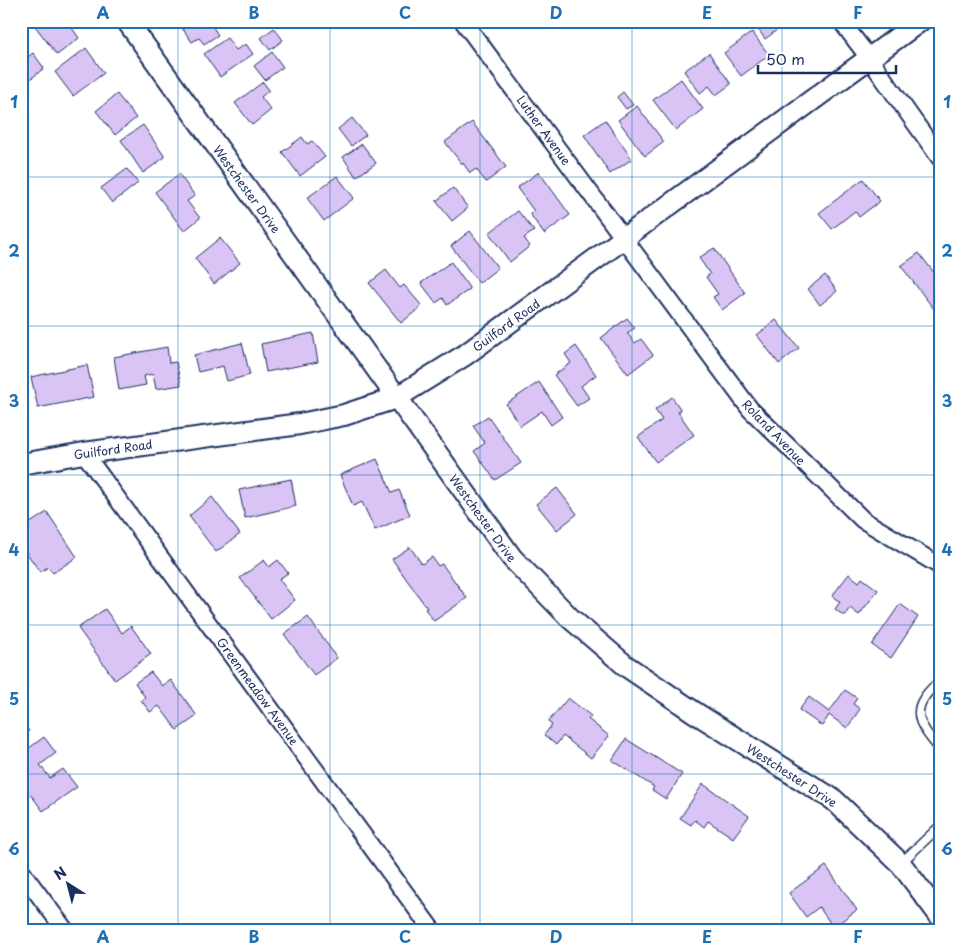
<svg xmlns="http://www.w3.org/2000/svg" width="961" height="951" viewBox="0 0 961 951" font-family="'Playpen Sans',sans-serif">
  <style>
    .building { fill: #dac4f5; stroke: #1b2f5e }
    .lines { fill: none; stroke-linecap: round; stroke-linejoin: round }
    .service-casing { stroke: #1b2f5e; stroke-width: 11 }
    .minor-casing { stroke: #1b2f5e; stroke-width: 20 }
    .tertiary-casing { stroke: #1b2f5e; stroke-width: 24 }
    .service { stroke: #fff; stroke-width: 8 }
    .minor { stroke: #fff; stroke-width: 16 }
    .tertiary { stroke: #fff; stroke-width: 20 }
    .grid { fill: none; stroke: #1f6fb2; stroke-width: 1; stroke-opacity: 0.55 }
    .labels { text-anchor: middle; dominant-baseline: central; stroke-width: 4; stroke-linejoin: round; paint-order: stroke }
    .street-label { font-size: 12px; fill: #1b2f5e; stroke: #fff }
    .neatline { fill: none; stroke: #1f6fb2; stroke-width: 2 }
    .grid-label { font-size: 16px; text-anchor: middle; font-weight: bold; fill: #1f6fb2 }
  </style>
  <rect width="100%" height="100%" fill="#fff"/>
  <filter id="ink" filterUnits="userSpaceOnUse"><feTurbulence type="fractalNoise" baseFrequency=".02" numOctaves="2"/><feDisplacementMap in="SourceGraphic" scale="10" xChannelSelector="R" yChannelSelector="G"/><feConvolveMatrix kernelMatrix="1 2 1 2 8 2 1 2 1" color-interpolation-filters="sRGB"/></filter>
  <g filter="url(#ink)">
    <path class="building" d="M 33,21 L 67,21 L 79,38 L 57,55 L 32,22 Z
      M 177,21 L 216,21 L 211,24 L 218,35 L 204,44 L 199,38 L 192,42 Z
      M 754,21 L 789,21 L 765,39 L 753,22 Z
      M 274,28 L 283,40 L 270,50 L 261,38 Z
      M 752,32 L 769,55 L 741,76 L 724,53 Z
      M 227,38 L 236,50 L 246,44 L 253,54 L 220,77 L 204,54 Z
      M 86,48 L 104,73 L 73,96 L 55,72 Z
      M 272,52 L 283,67 L 265,80 L 254,66 Z
      M 33,53 L 44,68 L 27,82 L 21,74 L 21,62 Z
      M 709,53 L 731,84 L 716,95 L 709,86 L 700,93 L 684,71 Z
      M 681,79 L 703,109 L 676,130 L 653,100 Z
      M 263,82 L 269,90 L 261,97 L 271,110 L 252,125 L 235,103 Z
      M 623,92 L 633,105 L 626,109 L 617,97 Z
      M 117,94 L 136,118 L 115,135 L 96,111 Z
      M 637,106 L 664,142 L 645,156 L 618,120 Z
      M 352,118 L 366,135 L 351,146 L 338,129 Z
      M 605,120 L 632,159 L 610,174 L 584,135 Z
      M 472,122 L 506,167 L 486,182 L 476,169 L 470,173 L 463,163 L 461,163 L 445,142 Z
      M 143,125 L 165,157 L 143,173 L 121,140 Z
      M 302,137 L 307,144 L 312,141 L 325,157 L 300,176 L 282,152 Z
      M 362,144 L 376,163 L 356,177 L 343,157 Z
      M 127,169 L 138,183 L 112,203 L 101,188 Z
      M 539,172 L 570,215 L 544,234 L 530,214 L 534,211 L 517,188 Z
      M 179,174 L 195,196 L 187,201 L 200,218 L 184,231 L 155,192 Z
      M 337,176 L 354,198 L 324,221 L 307,198 Z
      M 863,179 L 880,201 L 859,217 L 855,211 L 832,229 L 819,213 Z
      M 453,188 L 468,208 L 452,221 L 436,201 Z
      M 21,197 L 27,200 L 21,215 Z
      M 518,211 L 534,231 L 524,238 L 530,246 L 510,262 L 489,233 Z
      M 470,231 L 498,268 L 479,283 L 451,246 Z
      M 220,238 L 240,263 L 214,284 L 195,258 Z
      M 714,248 L 745,293 L 722,310 L 713,297 L 718,294 L 706,277 L 710,274 L 699,258 Z
      M 919,253 L 935,274 L 940,271 L 940,317 L 901,266 Z
      M 451,262 L 470,289 L 447,305 L 443,298 L 436,303 L 421,283 Z
      M 386,270 L 400,288 L 404,285 L 422,306 L 401,323 L 369,283 Z
      M 825,275 L 837,291 L 820,305 L 808,289 Z
      M 627,318 L 635,328 L 627,333 L 635,343 L 641,339 L 653,355 L 628,374 L 601,338 Z
      M 776,320 L 799,348 L 779,364 L 757,335 Z
      M 313,333 L 318,362 L 266,372 L 261,344 Z
      M 242,343 L 250,375 L 227,381 L 223,366 L 198,372 L 194,355 Z
      M 576,346 L 596,375 L 581,386 L 589,398 L 577,406 L 554,375 L 571,363 L 565,354 Z
      M 167,347 L 169,363 L 176,362 L 181,385 L 156,389 L 153,374 L 144,376 L 146,385 L 119,390 L 114,357 Z
      M 87,365 L 94,397 L 38,408 L 31,377 Z
      M 539,382 L 562,417 L 551,425 L 542,411 L 520,426 L 506,404 Z
      M 672,397 L 681,410 L 678,412 L 694,435 L 656,462 L 638,437 L 662,420 L 655,410 Z
      M 488,416 L 521,463 L 495,480 L 474,451 L 485,443 L 473,426 Z
      M 377,459 L 392,493 L 399,490 L 410,515 L 375,530 L 362,502 L 353,506 L 340,475 Z
      M 291,479 L 296,506 L 245,518 L 239,490 Z
      M 557,488 L 577,514 L 557,530 L 536,504 Z
      M 212,497 L 240,534 L 216,552 L 189,516 Z
      M 47,512 L 77,557 L 53,573 L 48,567 L 40,572 L 26,552 L 21,556 L 21,529 Z
      M 410,547 L 422,564 L 432,557 L 438,566 L 442,564 L 467,598 L 434,621 L 425,609 L 427,608 L 392,559 Z
      M 264,560 L 269,567 L 278,560 L 288,573 L 279,579 L 295,600 L 271,619 L 240,578 Z
      M 849,574 L 859,582 L 862,578 L 878,590 L 859,615 L 850,608 L 844,616 L 835,609 L 840,602 L 832,596 Z
      M 900,604 L 918,617 L 891,658 L 872,645 Z
      M 105,609 L 122,633 L 131,626 L 151,654 L 115,680 L 78,628 Z
      M 308,617 L 337,658 L 314,675 L 284,634 Z
      M 151,672 L 162,686 L 171,680 L 197,716 L 177,730 L 159,706 L 150,712 L 141,700 L 145,697 L 135,683 Z
      M 845,690 L 857,698 L 853,704 L 860,709 L 847,728 L 829,715 L 822,726 L 799,710 L 809,697 L 829,712 Z
      M 568,698 L 591,716 L 588,719 L 609,736 L 591,758 L 563,736 L 556,745 L 544,735 L 552,725 L 548,722 Z
      M 21,721 L 29,731 L 21,736 Z
      M 44,737 L 56,753 L 40,765 L 50,778 L 63,769 L 77,787 L 43,811 L 31,795 L 23,800 L 21,798 L 21,754 Z
      M 626,739 L 682,774 L 666,799 L 652,790 L 654,787 L 612,760 Z
      M 703,784 L 749,816 L 733,838 L 708,821 L 704,827 L 695,820 L 691,825 L 680,818 Z
      M 826,866 L 857,910 L 833,927 L 819,907 L 806,917 L 789,893 Z"/>
    <g class="lines">
      <defs>
        <path id="service" d="M 940,680 C 935,686 928,691 924,698 C 910,718 928,734 940,750
          M 902,862 L 940,826"/>
        <path id="minor" d="M 463,21 L 750,409 L 863,520 L 940,566
          M 841,21 L 869,58 L 940,158
          M 84,453 L 432,930
          M 21,871 L 65,930"/>
        <path id="tertiary" d="M 127,21 L 512,558 L 570,618 L 626,666 L 694,712 L 834,800 L 901,864 L 940,916
          M 21,464 L 84,453 L 300,424 L 344,415 L 396,398 L 465,355 L 920,21"/>
      </defs>
      <use href="#service" class="service-casing"/>
      <use href="#minor" class="minor-casing"/>
      <use href="#tertiary" class="tertiary-casing"/>
      <use href="#service" class="service"/>
      <use href="#minor" class="minor"/>
      <use href="#tertiary" class="tertiary"/>
    </g>
  </g>
  <path class="grid" d="M 178,21 L 178,930M 330,21 L 330,930M 480,21 L 480,930M 632,21 L 632,930M 782,21 L 782,930M 21,177 L 940,177M 21,326 L 940,326M 21,475 L 940,475M 21,625 L 940,625M 21,774 L 940,774"/>
  <g class="labels">
    <g class="street-label">
      <text transform="translate(544 130) rotate(54)">Luther Avenue</text>
      <text transform="translate(247 189) rotate(54)">Westchester Drive</text>
      <text transform="translate(506 325) rotate(-36)">Guilford Road</text>
      <text transform="translate(774 432) rotate(46)">Roland Avenue</text>
      <text transform="translate(113 449) rotate(-8)">Guilford Road</text>
      <text transform="translate(483 518) rotate(54)">Westchester Drive</text>
      <text transform="translate(258 691) rotate(54)">Greenmeadow Avenue</text>
      <text transform="translate(792 775) rotate(33)">Westchester Drive</text>
    </g>
  </g>
  <rect width="961" height="951" fill="none" stroke="#fff" stroke-width="55"/>
  <g transform="translate(68 884) rotate(324)" stroke="#ffffff" stroke-width="4" paint-order="stroke">
  <path d="M0-4L9 19L0 12L-9 19Z" fill="#1b2f5e"/>
  <text y="-8" font-size="14" font-weight="bold" text-anchor="middle" fill="#1b2f5e">N</text>
  </g>
  <path d="M758 65v8h138v-8" fill="none" stroke="#1b2f5e" stroke-width="2.5"/>
  <text x="766" y="65" font-size="15" fill="#1b2f5e" stroke="#ffffff" stroke-width="4" paint-order="stroke">50 m</text>
  <rect x="28" y="28" width="906" height="896" class="neatline"/>
  <g class="grid-label">
    <text x="103" y="19">A</text>
    <text x="254" y="19">B</text>
    <text x="405" y="19">C</text>
    <text x="556" y="19">D</text>
    <text x="707" y="19">E</text>
    <text x="858" y="19">F</text>
    <text x="14" y="108">1</text>
    <text x="947" y="108">1</text>
    <text x="14" y="257">2</text>
    <text x="947" y="257">2</text>
    <text x="14" y="407">3</text>
    <text x="947" y="407">3</text>
    <text x="14" y="556">4</text>
    <text x="947" y="556">4</text>
    <text x="14" y="705">5</text>
    <text x="947" y="705">5</text>
    <text x="14" y="855">6</text>
    <text x="947" y="855">6</text>
    <text x="103" y="943">A</text>
    <text x="254" y="943">B</text>
    <text x="405" y="943">C</text>
    <text x="556" y="943">D</text>
    <text x="707" y="943">E</text>
    <text x="858" y="943">F</text>
  </g>
</svg>
